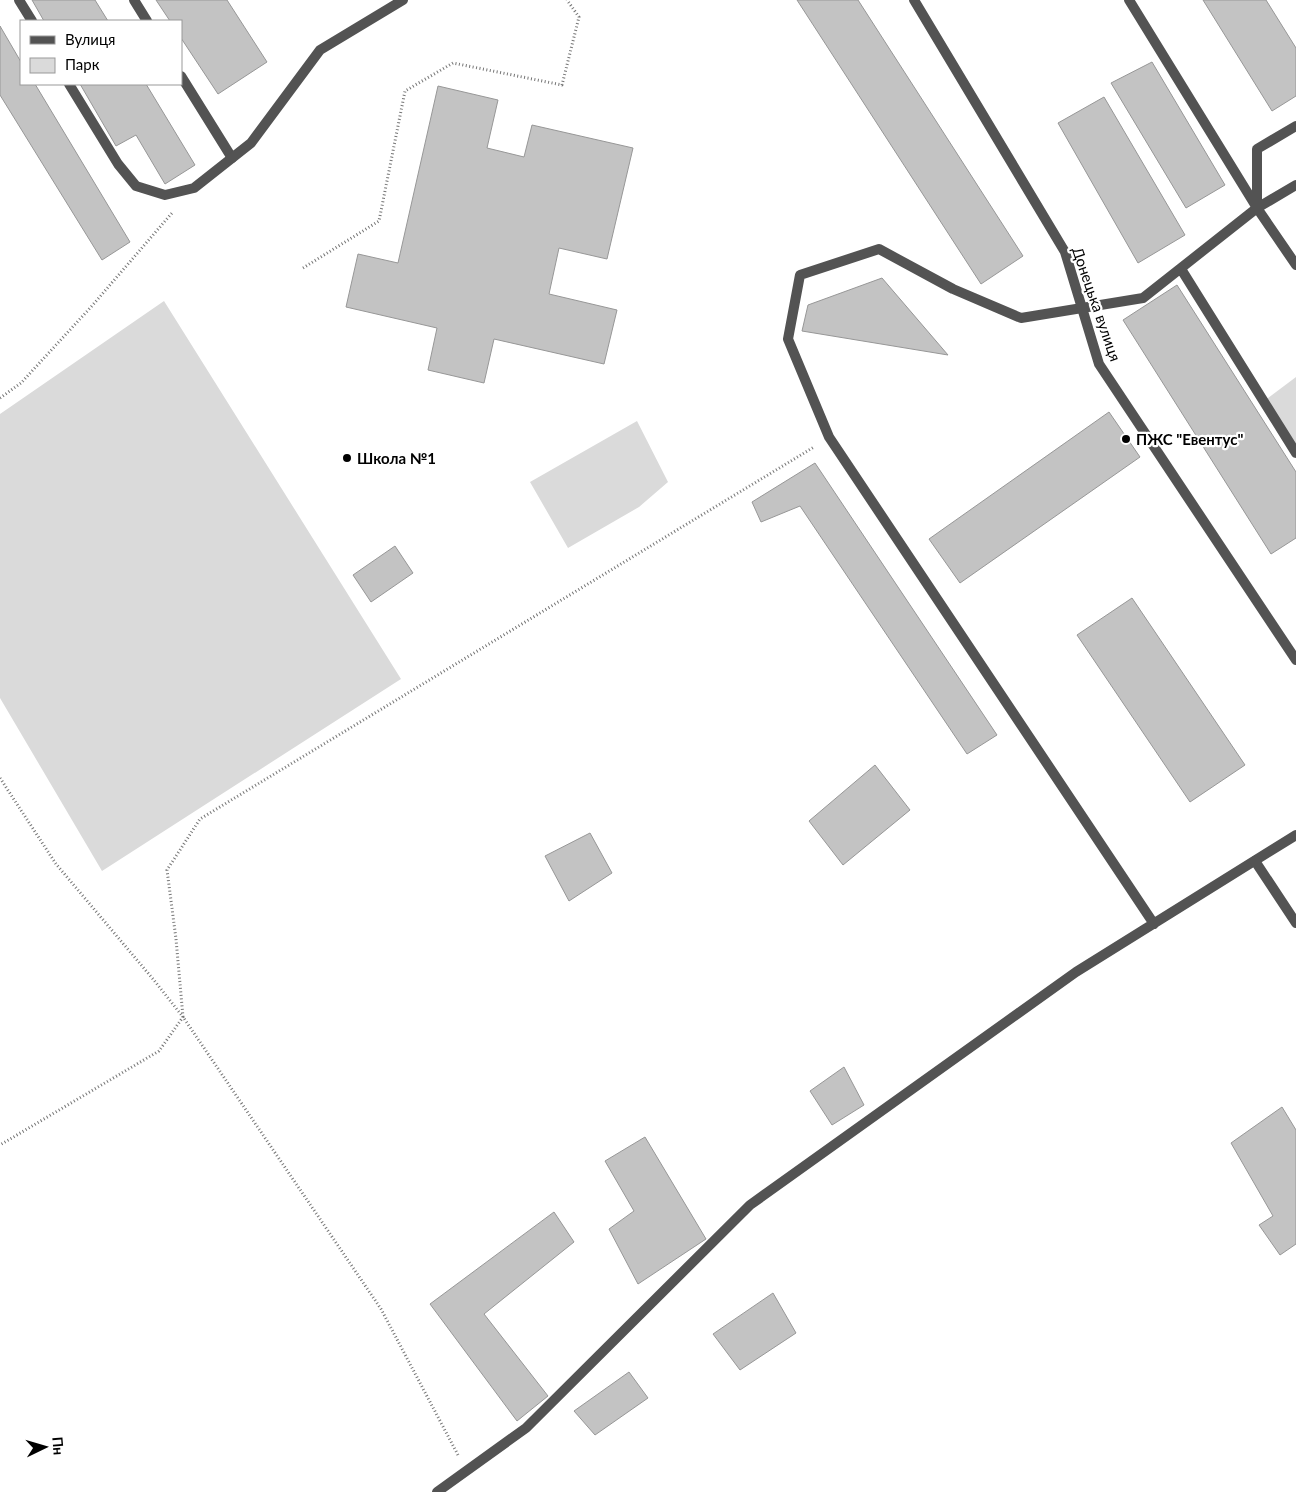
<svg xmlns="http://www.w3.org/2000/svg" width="1296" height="1492" viewBox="0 0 1296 1492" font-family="Lato,sans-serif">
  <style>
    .green { fill: #dadada }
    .building { fill: #c3c3c3; stroke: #979797 }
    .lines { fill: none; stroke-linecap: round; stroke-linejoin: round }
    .path { stroke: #757575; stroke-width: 3; stroke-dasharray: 1 2.5; stroke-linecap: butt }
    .service { stroke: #535353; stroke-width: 10 }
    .minor { stroke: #535353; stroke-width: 10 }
    .poi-dot { fill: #000; stroke: #fff; stroke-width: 2 }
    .labels { text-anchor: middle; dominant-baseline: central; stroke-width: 4.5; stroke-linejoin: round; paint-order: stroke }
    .street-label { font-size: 15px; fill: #000; stroke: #fff }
    .poi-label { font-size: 15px; font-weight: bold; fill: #000; stroke: #fff; text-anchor: start }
  </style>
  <rect width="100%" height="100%" fill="#fff"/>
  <path class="green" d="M 164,301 L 401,679 L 102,871 L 0,698 L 0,414 Z
    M 1296,377 L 1296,449 L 1264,401 Z
    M 637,421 L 668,482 L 639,507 L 568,548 L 530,482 Z"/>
  <path class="building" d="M 32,0 L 95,0 L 108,21 L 44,21 Z
    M 156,0 L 227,0 L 267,62 L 218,94 L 181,38 L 181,21 L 170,21 Z
    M 797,0 L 858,0 L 1023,256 L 981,284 Z
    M 1203,0 L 1266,0 L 1296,48 L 1296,96 L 1272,111 Z
    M 0,26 L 21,62 L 21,84 L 35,84 L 130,242 L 102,260 L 0,95 Z
    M 1152,62 L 1225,185 L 1186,208 L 1111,83 Z
    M 80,84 L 146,84 L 195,165 L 165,184 L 136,135 L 116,146 Z
    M 438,86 L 498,100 L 487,148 L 524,157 L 532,125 L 633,148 L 607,259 L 559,248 L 549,294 L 617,310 L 604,364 L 494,339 L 484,383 L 428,370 L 437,328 L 346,307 L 358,254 L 398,263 Z
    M 1104,97 L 1185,235 L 1138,263 L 1058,123 Z
    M 882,278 L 948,355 L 802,331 L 808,305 Z
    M 1177,285 L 1296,472 L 1296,538 L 1271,554 L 1123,320 Z
    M 1109,412 L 1140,457 L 960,583 L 929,539 Z
    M 815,463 L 997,735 L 967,754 L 800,506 L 761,522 L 752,502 Z
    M 395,546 L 413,573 L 371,602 L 353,575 Z
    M 1132,598 L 1245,765 L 1190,802 L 1077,635 Z
    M 875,765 L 910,810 L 843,865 L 809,821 Z
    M 590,833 L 612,873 L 569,901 L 545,856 Z
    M 844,1067 L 864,1105 L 832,1125 L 810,1091 Z
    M 1282,1107 L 1296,1130 L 1296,1244 L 1280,1255 L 1259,1225 L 1273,1216 L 1231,1143 Z
    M 645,1137 L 706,1239 L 638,1284 L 609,1229 L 634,1211 L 605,1161 Z
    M 554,1212 L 574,1242 L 484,1314 L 548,1396 L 517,1421 L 430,1304 Z
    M 773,1293 L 796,1333 L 740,1370 L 713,1334 Z
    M 629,1372 L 648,1398 L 595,1435 L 574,1411 Z"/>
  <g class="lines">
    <path class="path" d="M 303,268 L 379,221 L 405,91 L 453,63 L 562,85 L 579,17 L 567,0
      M 0,398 L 21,383 L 91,307 L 172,213
      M 0,778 L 56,864 L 153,979 L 183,1017 L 159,1051 L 0,1145
      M 458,1455 L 381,1309 L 183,1017 L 176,939 L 167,870 L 200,819 L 814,447"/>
    <path class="service" d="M 134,0 L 147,21
      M 1129,0 L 1257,208 L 1296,265
      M 181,76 L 232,158
      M 1257,208 L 1296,185
      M 1181,269 L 1296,453
      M 1154,924 L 829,437 L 788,339 L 800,275 L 879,249 L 953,289 L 1021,318 L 1143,298 L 1257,208 L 1257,149 L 1296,126
      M 437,1492 L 526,1428 L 750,1205 L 1076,972 L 1296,835"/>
    <path class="minor" d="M 19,0 L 32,21
      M 914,0 L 1065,252 L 1099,364 L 1296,660
      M 69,84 L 118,164 L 136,186 L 165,195 L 194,188 L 251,143 L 320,50 L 403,0
      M 1255,861 L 1296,923"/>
  </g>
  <g class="poi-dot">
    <circle cx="1126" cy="439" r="5"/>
    <circle cx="347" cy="458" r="5"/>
  </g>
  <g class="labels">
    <g class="street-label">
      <text transform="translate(1097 304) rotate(71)">Донецька вулиця</text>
    </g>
    <g class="poi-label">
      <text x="1136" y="439">ПЖС "Евентус"</text>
      <text x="357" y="458">Школа №1</text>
    </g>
  </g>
  <rect x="20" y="20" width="162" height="65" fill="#ffffff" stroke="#999999"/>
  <rect x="30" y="36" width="25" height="8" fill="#535353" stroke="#999999"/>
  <text x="65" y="45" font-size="15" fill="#000000">Вулиця</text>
  <rect x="30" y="58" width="25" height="15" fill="#dadada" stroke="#999999"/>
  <text x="65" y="70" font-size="15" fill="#000000">Парк</text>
  <g transform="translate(45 1447) rotate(85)" stroke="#ffffff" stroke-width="4" paint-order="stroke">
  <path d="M0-4L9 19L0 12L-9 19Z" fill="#000000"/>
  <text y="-8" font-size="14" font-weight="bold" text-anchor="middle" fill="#000000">Пн</text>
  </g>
</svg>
